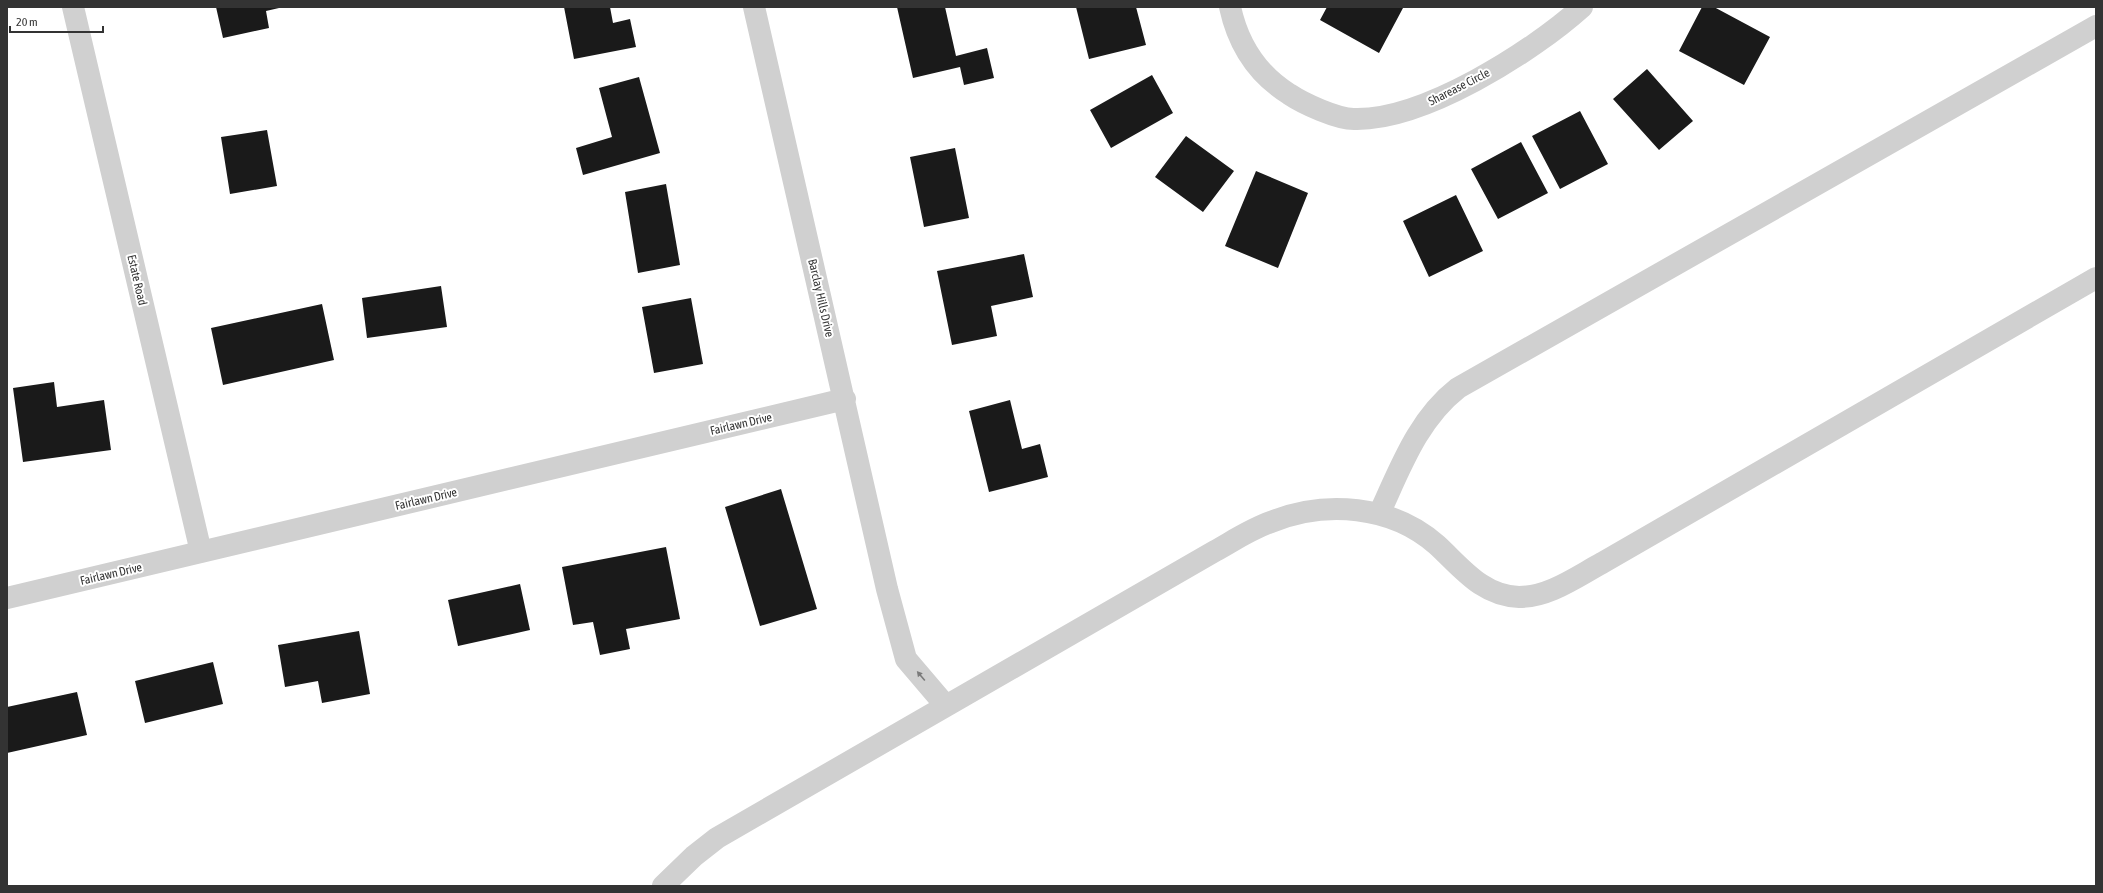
<svg xmlns="http://www.w3.org/2000/svg" width="2103" height="893" viewBox="0 0 2103 893" font-family="'Asap Condensed',sans-serif">
  <style>
    .building { fill: #1a1a1a }
    .lines { fill: none; stroke-linecap: round; stroke-linejoin: round }
    .minor { stroke: #d0d0d0; stroke-width: 22 }
    .oneway { fill: #7a7a7a }
    .labels { text-anchor: middle; dominant-baseline: central; stroke-width: 4; stroke-linejoin: round; paint-order: stroke }
    .street-label { font-size: 12px; fill: #333; stroke: #fff }
  </style>
  <rect width="100%" height="100%" fill="#fff"/>
  <path class="building" d="M 216,7 L 279,7 L 279,8 L 266,11 L 269,28 L 223,38 Z
    M 564,7 L 610,7 L 613,23 L 630,19 L 636,47 L 574,59 Z
    M 897,7 L 945,7 L 956,56 L 987,48 L 994,78 L 964,85 L 960,67 L 913,78 Z
    M 1076,7 L 1136,7 L 1146,45 L 1089,59 Z
    M 1327,7 L 1401,7 L 1403,8 L 1379,53 L 1320,20 Z
    M 1702,7 L 1714,7 L 1770,37 L 1744,85 L 1679,51 Z
    M 1647,69 L 1693,121 L 1659,150 L 1613,99 Z
    M 1152,75 L 1173,113 L 1111,148 L 1090,110 Z
    M 639,77 L 660,153 L 583,175 L 576,148 L 612,137 L 599,88 Z
    M 1580,111 L 1608,164 L 1560,189 L 1532,136 Z
    M 267,130 L 277,186 L 230,194 L 221,137 Z
    M 1186,136 L 1234,171 L 1203,212 L 1155,177 Z
    M 1521,142 L 1548,193 L 1498,219 L 1471,169 Z
    M 955,148 L 969,218 L 924,227 L 910,157 Z
    M 1256,171 L 1308,193 L 1278,268 L 1225,246 Z
    M 666,184 L 680,265 L 638,273 L 625,192 Z
    M 1456,195 L 1483,251 L 1429,277 L 1403,221 Z
    M 1024,254 L 1033,297 L 991,306 L 997,336 L 952,345 L 937,271 Z
    M 441,286 L 447,327 L 367,338 L 362,298 Z
    M 691,298 L 703,364 L 654,373 L 642,307 Z
    M 322,304 L 334,360 L 223,385 L 211,328 Z
    M 54,382 L 57,407 L 104,400 L 111,450 L 23,462 L 13,388 Z
    M 1010,400 L 1022,449 L 1040,444 L 1048,477 L 989,492 L 969,411 Z
    M 781,489 L 817,609 L 760,626 L 725,507 Z
    M 666,547 L 680,619 L 626,629 L 630,649 L 600,655 L 593,622 L 573,625 L 562,567 Z
    M 520,584 L 530,630 L 458,646 L 448,600 Z
    M 359,631 L 370,694 L 322,703 L 318,681 L 285,687 L 278,645 Z
    M 213,662 L 223,704 L 145,723 L 135,681 Z
    M 77,692 L 87,735 L 7,753 L 7,707 Z"/>
  <g class="lines">
    <path class="minor" d="M 73,7 L 201,552
      M 754,7 L 887,589 L 906,659 L 946,706
      M 1230,7 C 1238,44 1257,74 1289,94 C 1304,104 1337,119 1354,119 C 1423,121 1532,52 1582,7
      M 1379,514 C 1400,469 1417,420 1458,388 L 2096,26
      M 7,598 L 845,399
      M 663,886 L 694,856 L 717,838 L 1215,551 C 1233,541 1251,529 1271,522 C 1325,500 1392,505 1437,545 C 1461,567 1482,596 1519,597 C 1549,597 1576,577 1602,563 L 2096,278"/>
  </g>
  <defs><path id="oneway-solid" d="M-6-.8H1V-3.2L6.5 0L1 3.2V.8H-6Z"/></defs>
  <use class="oneway" href="#oneway-solid" transform="translate(921 676) rotate(-130)"/>
  <g class="labels">
    <g class="street-label">
      <text transform="translate(1459 87) rotate(-27)">Sharease Circle</text>
      <text transform="translate(137 280) rotate(77)">Estate Road</text>
      <text transform="translate(821 298) rotate(77)">Barclay Hills Drive</text>
      <text transform="translate(741 424) rotate(-13)">Fairlawn Drive</text>
      <text transform="translate(426 499) rotate(-13)">Fairlawn Drive</text>
      <text transform="translate(111 574) rotate(-13)">Fairlawn Drive</text>
    </g>
  </g>
  <rect width="2103" height="893" fill="none" stroke="#333333" stroke-width="16"/>
  <path d="M10 26v6h93v-6" fill="none" stroke="#333333" stroke-width="2"/>
  <text x="16" y="26" font-size="12" fill="#333333" stroke="#ffffff" stroke-width="3" paint-order="stroke">20 m</text>
</svg>
